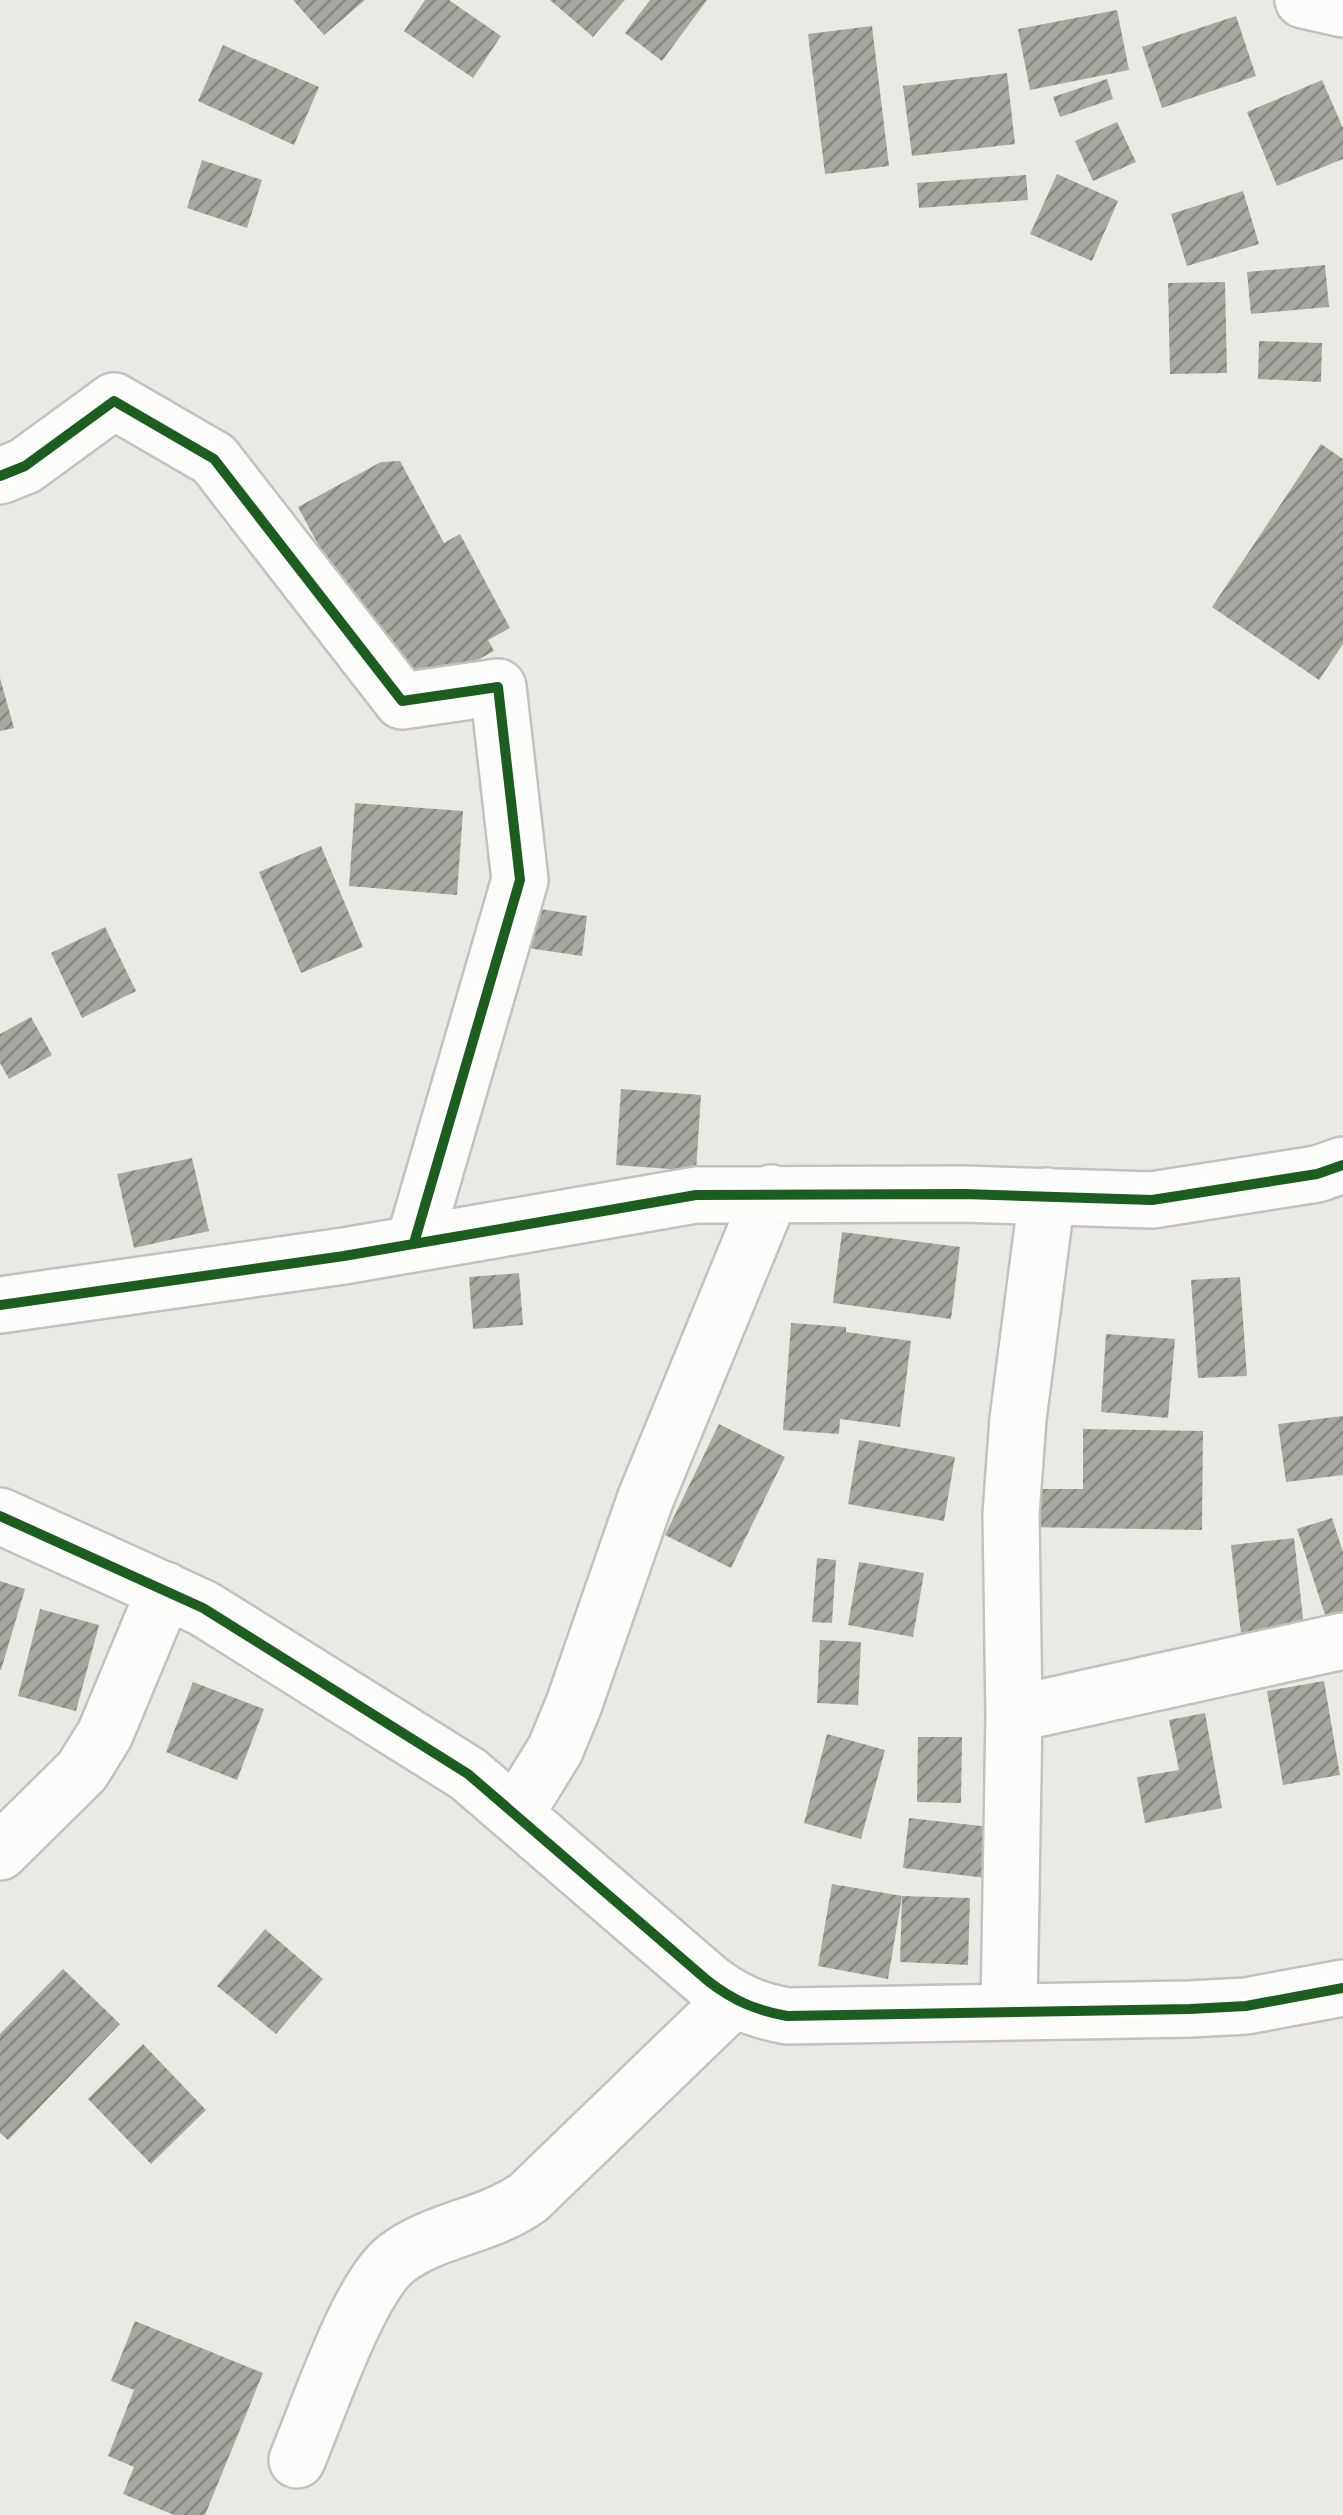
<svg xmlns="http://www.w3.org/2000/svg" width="1343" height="2515" viewBox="0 0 1343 2515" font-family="'Fira Sans',sans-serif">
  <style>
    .building { fill: url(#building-hatch) }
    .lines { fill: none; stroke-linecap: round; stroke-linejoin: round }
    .minor-casing { stroke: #c3c1bf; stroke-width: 60 }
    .minor { stroke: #fcfcfb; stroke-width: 55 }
    .cycleway-casing { stroke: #fff; stroke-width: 16 }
    .cycleway { stroke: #1b5e20; stroke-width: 10 }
  </style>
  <defs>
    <pattern id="building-hatch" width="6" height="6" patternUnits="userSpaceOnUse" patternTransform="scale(2.5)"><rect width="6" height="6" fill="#a8a79f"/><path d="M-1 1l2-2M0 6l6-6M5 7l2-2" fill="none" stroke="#878680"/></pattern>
  </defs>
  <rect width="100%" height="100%" fill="#ebe9e6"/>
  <path class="building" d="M 293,0 L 365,0 L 324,35 Z
    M 425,0 L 449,0 L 501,36 L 473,78 L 404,31 Z
    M 550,0 L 625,0 L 593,37 Z
    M 650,0 L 707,0 L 662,61 L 625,33 Z
    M 1117,10 L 1129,70 L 1030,90 L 1018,29 Z
    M 1236,16 L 1256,76 L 1162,108 L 1142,47 Z
    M 872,26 L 889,166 L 825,174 L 808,34 Z
    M 223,45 L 319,87 L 294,145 L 198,101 Z
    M 1007,73 L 1015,144 L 912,156 L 903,86 Z
    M 1107,79 L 1113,99 L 1060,117 L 1053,97 Z
    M 1322,80 L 1343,128 L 1343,159 L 1277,186 L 1247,112 Z
    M 1117,122 L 1136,162 L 1093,181 L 1075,141 Z
    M 202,160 L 262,180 L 247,228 L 187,208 Z
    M 1057,174 L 1118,201 L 1092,261 L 1030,234 Z
    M 1026,175 L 1028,200 L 919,208 L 917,183 Z
    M 1243,191 L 1259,244 L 1187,266 L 1171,214 Z
    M 1325,265 L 1329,307 L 1251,314 L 1247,272 Z
    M 1225,282 L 1227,373 L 1170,374 L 1168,283 Z
    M 1259,341 L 1322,343 L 1321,382 L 1258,379 Z
    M 1321,444 L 1343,459 L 1343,644 L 1319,680 L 1212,607 Z
    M 400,461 L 444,543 L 460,534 L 510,628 L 488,640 L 494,651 L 402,701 L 298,507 L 381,462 Z
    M 0,678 L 14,728 L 0,731 Z
    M 355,803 L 463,811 L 457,895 L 349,886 Z
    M 321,846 L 363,947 L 301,973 L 259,872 Z
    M 499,903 L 587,916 L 582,956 L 494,943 Z
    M 105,927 L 136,991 L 82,1018 L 51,953 Z
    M 31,1017 L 52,1055 L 9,1079 L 0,1063 L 0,1034 Z
    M 621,1089 L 701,1095 L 696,1171 L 616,1165 Z
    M 192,1158 L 209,1231 L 134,1248 L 117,1174 Z
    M 842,1232 L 960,1247 L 951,1319 L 833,1303 Z
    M 519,1273 L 523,1325 L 473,1329 L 469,1277 Z
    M 1240,1277 L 1247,1376 L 1198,1378 L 1191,1280 Z
    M 791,1323 L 846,1327 L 846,1332 L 911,1341 L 900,1427 L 840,1419 L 839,1434 L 783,1430 Z
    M 1106,1334 L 1175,1339 L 1168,1418 L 1101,1412 Z
    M 1343,1416 L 1343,1475 L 1286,1482 L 1278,1424 Z
    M 719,1424 L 785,1457 L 731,1568 L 665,1535 Z
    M 1083,1429 L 1203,1431 L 1202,1530 L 1024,1527 L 1025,1489 L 1083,1489 Z
    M 859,1440 L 955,1457 L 944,1521 L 848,1504 Z
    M 1332,1518 L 1343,1552 L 1343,1612 L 1326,1618 L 1297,1529 Z
    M 1294,1538 L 1304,1627 L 1241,1634 L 1231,1545 Z
    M 817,1558 L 836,1560 L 832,1623 L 812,1622 Z
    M 859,1562 L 924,1573 L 913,1637 L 848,1625 Z
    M 0,1581 L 25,1589 L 1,1670 L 0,1670 Z
    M 40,1609 L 99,1625 L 76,1711 L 18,1696 Z
    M 820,1640 L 861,1642 L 858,1705 L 817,1703 Z
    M 1324,1681 L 1340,1775 L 1283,1785 L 1267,1691 Z
    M 193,1682 L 264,1709 L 237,1780 L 166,1752 Z
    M 1205,1713 L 1222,1808 L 1145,1823 L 1137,1777 L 1179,1770 L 1169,1720 Z
    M 827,1734 L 885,1750 L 861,1839 L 804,1823 Z
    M 918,1737 L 962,1737 L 961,1803 L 917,1802 Z
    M 909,1818 L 999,1828 L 994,1879 L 903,1868 Z
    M 832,1884 L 902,1896 L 970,1898 L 968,1965 L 900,1962 L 902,1896 L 888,1979 L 818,1966 Z
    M 265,1929 L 323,1979 L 276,2034 L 217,1986 Z
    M 63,1969 L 120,2024 L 8,2140 L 0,2133 L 0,2034 Z
    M 143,2044 L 206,2110 L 151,2164 L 88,2099 Z
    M 135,2321 L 263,2373 L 205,2515 L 174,2515 L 123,2494 L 134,2467 L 108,2456 L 134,2390 L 111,2381 Z"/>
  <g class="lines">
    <defs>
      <path id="minor" d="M 1303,0 L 1343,9
        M 0,476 L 25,466 L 114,401 L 214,459 L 402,701 L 498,687 L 520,880 L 414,1243
        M 0,1305 L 344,1256 L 696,1195 L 964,1194 L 1152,1200 L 1317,1174 L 1343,1165
        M 0,1516 L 203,1608 L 468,1774 L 708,1981 C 734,2001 755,2010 787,2016 L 1190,2009 L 1246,2006 L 1343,1988
        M 1014,1714 L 1343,1641
        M 516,1813 L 555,1750 L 574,1704 L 645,1500 L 771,1193
        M 0,1852 L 82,1771 L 105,1734 L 165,1590
        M 1009,2011 L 1014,1714 L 1011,1514 L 1018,1419 L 1047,1196
        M 297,2460 C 318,2411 358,2289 396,2259 C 434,2229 488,2227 529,2197 L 733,2000"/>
    </defs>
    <use href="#minor" class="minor-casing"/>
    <use href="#minor" class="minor"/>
    <defs>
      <path id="cycleway" d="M 0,476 L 25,466 L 114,401 L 214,459 L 402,701 L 498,687 L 520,880 L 414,1243
        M 0,1305 L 344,1256 L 696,1195 L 964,1194 L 1152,1200 L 1317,1174 L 1343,1165
        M 0,1516 L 203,1608 L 468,1774 L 708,1981 C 734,2001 755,2010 787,2016 L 1190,2009 L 1246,2006 L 1343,1988"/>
    </defs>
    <use href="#cycleway" class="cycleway-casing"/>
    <use href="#cycleway" class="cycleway"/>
  </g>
</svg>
